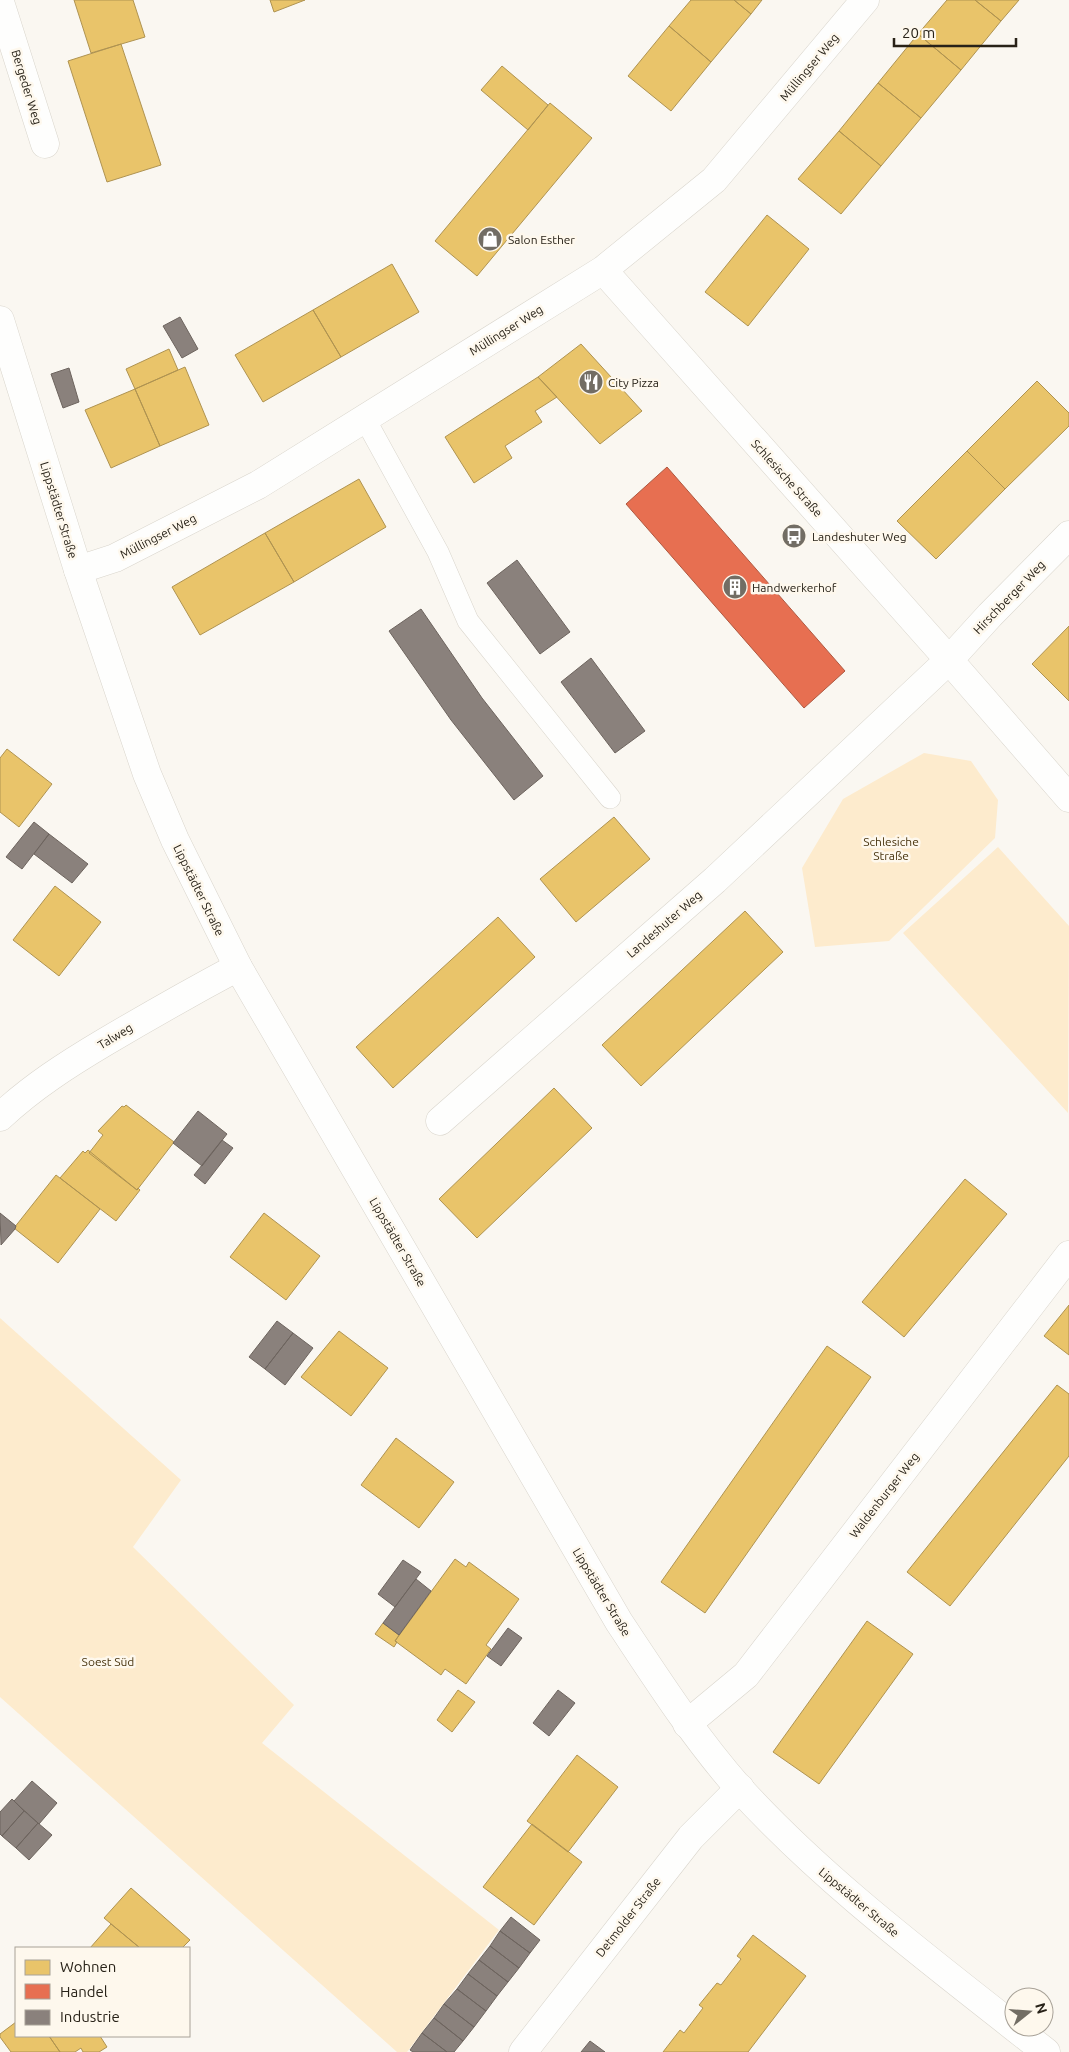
<svg xmlns="http://www.w3.org/2000/svg" width="1069" height="2052" viewBox="0 0 1069 2052" font-family="Ubuntu,sans-serif">
  <style>
    .green { fill: #fdebcd }
    .homes { fill: #e9c46a; stroke: #af9351 }
    .shops { fill: #e76f51; stroke: #ae5840 }
    .industry { fill: #8a817c; stroke: #6d645e }
    .lines { fill: none; stroke-linecap: round; stroke-linejoin: round }
    .service-casing { stroke: #d9d5cc; stroke-width: 22 }
    .minor-casing { stroke: #d9d5cc; stroke-width: 29 }
    .secondary-casing { stroke: #d9d5cc; stroke-width: 29 }
    .service { stroke: #fefefd; stroke-width: 21 }
    .minor { stroke: #fefefd; stroke-width: 28 }
    .secondary { stroke: #fefefd; stroke-width: 28 }
    .labels { text-anchor: middle; dominant-baseline: central; stroke-width: 5; stroke-linejoin: round; paint-order: stroke }
    .street-label { font-size: 12px; fill: #282218; stroke: #fef8ed }
    .poi-label { font-size: 12px; fill: #282218; stroke: #fef8ed; text-anchor: start }
    .park-label { font-size: 12px; fill: #48340f; stroke: #fef8ed }
  </style>
  <rect width="100%" height="100%" fill="#faf7f1"/>
  <path class="green" d="M 924,753 L 971,761 L 998,800 L 995,838 L 889,941 L 815,947 L 802,868 L 843,799 Z
    M 998,847 L 1069,926 L 1068,1113 L 903,933 Z
    M 0,1318 L 181,1480 L 133,1547 L 294,1705 L 262,1743 L 499,1930 L 407,2052 L 397,2052 L 0,1697 Z"/>
  <path class="homes" d="M 74,0 L 133,0 L 145,37 L 91,53 Z
    M 270,0 L 305,0 L 274,12 Z
    M 691,0 L 734,0 L 751,14 L 711,62 L 669,26 Z
    M 734,0 L 762,0 L 751,14 Z
    M 947,0 L 975,0 L 1001,21 L 961,70 L 918,34 Z
    M 975,0 L 1019,0 L 1001,21 Z
    M 669,26 L 711,62 L 671,111 L 628,76 Z
    M 918,34 L 961,70 L 921,118 L 878,83 Z
    M 121,44 L 161,165 L 107,182 L 68,61 Z
    M 502,66 L 548,105 L 528,130 L 481,90 Z
    M 878,83 L 921,118 L 881,166 L 839,131 Z
    M 550,103 L 592,138 L 477,276 L 435,241 Z
    M 839,131 L 881,166 L 841,214 L 798,179 Z
    M 767,215 L 809,249 L 748,326 L 705,292 Z
    M 392,264 L 419,312 L 341,357 L 313,310 Z
    M 313,310 L 341,357 L 263,402 L 235,355 Z
    M 581,344 L 642,411 L 600,444 L 538,377 Z
    M 169,349 L 178,370 L 135,389 L 126,369 Z
    M 185,367 L 209,425 L 160,446 L 135,389 Z
    M 538,377 L 557,397 L 535,411 L 542,422 L 505,446 L 512,458 L 474,483 L 445,437 Z
    M 1037,381 L 1069,413 L 1069,426 L 1005,489 L 967,451 Z
    M 135,389 L 160,446 L 111,468 L 85,410 Z
    M 967,451 L 1005,489 L 936,559 L 897,521 Z
    M 359,479 L 386,527 L 294,582 L 265,533 Z
    M 265,533 L 294,582 L 200,635 L 172,587 Z
    M 1069,626 L 1069,701 L 1032,664 Z
    M 7,749 L 52,784 L 19,827 L 0,812 L 0,758 Z
    M 614,817 L 650,859 L 576,922 L 540,879 Z
    M 55,886 L 101,922 L 59,976 L 13,940 Z
    M 745,911 L 783,952 L 641,1086 L 602,1045 Z
    M 498,917 L 535,957 L 393,1088 L 356,1047 Z
    M 554,1088 L 592,1128 L 477,1238 L 439,1199 Z
    M 126,1105 L 174,1142 L 137,1190 L 89,1153 L 103,1135 L 98,1131 L 122,1106 L 124,1107 Z
    M 88,1150 L 137,1190 L 138,1188 L 140,1190 L 116,1221 L 60,1178 L 83,1151 L 85,1153 Z
    M 56,1175 L 100,1209 L 58,1263 L 14,1228 Z
    M 965,1179 L 1007,1214 L 904,1337 L 862,1302 Z
    M 264,1213 L 320,1256 L 286,1300 L 230,1257 Z
    M 1069,1305 L 1069,1355 L 1044,1336 Z
    M 339,1331 L 388,1368 L 351,1416 L 301,1377 Z
    M 827,1346 L 871,1377 L 705,1613 L 661,1582 Z
    M 1057,1385 L 1069,1394 L 1069,1456 L 950,1606 L 907,1572 Z
    M 396,1438 L 454,1482 L 419,1528 L 361,1485 Z
    M 455,1559 L 466,1567 L 469,1562 L 519,1599 L 486,1645 L 491,1649 L 466,1684 L 445,1669 L 441,1675 L 395,1641 Z
    M 867,1621 L 913,1654 L 819,1784 L 773,1752 Z
    M 383,1623 L 399,1635 L 395,1641 L 397,1642 L 394,1647 L 375,1634 Z
    M 458,1690 L 475,1702 L 452,1732 L 437,1720 Z
    M 577,1755 L 618,1787 L 568,1852 L 527,1821 Z
    M 532,1824 L 582,1862 L 534,1925 L 483,1887 Z
    M 131,1888 L 190,1940 L 182,1948 L 140,1948 L 104,1918 Z
    M 111,1924 L 140,1948 L 90,1948 Z
    M 753,1935 L 806,1976 L 748,2052 L 663,2052 L 680,2030 L 684,2033 L 703,2008 L 699,2005 L 717,1983 L 721,1985 L 741,1959 L 737,1956 Z
    M 16,2022 L 16,2036 L 49,2036 L 60,2052 L 11,2052 L 0,2037 L 0,2034 Z
    M 49,2036 L 100,2036 L 107,2047 L 99,2052 L 83,2052 L 81,2048 L 75,2052 L 60,2052 Z"/>
  <path class="shops" d="M 667,467 L 845,671 L 804,708 L 626,504 Z"/>
  <path class="industry" d="M 180,317 L 198,349 L 182,358 L 163,326 Z
    M 69,368 L 79,402 L 63,408 L 51,374 Z
    M 517,560 L 570,632 L 540,654 L 487,583 Z
    M 421,609 L 482,698 L 543,776 L 514,800 L 451,720 L 389,631 Z
    M 591,658 L 645,731 L 615,753 L 561,682 Z
    M 34,822 L 49,834 L 22,869 L 6,857 Z
    M 49,834 L 88,864 L 72,883 L 34,854 Z
    M 198,1111 L 227,1134 L 202,1166 L 173,1143 Z
    M 222,1140 L 233,1148 L 205,1184 L 194,1175 Z
    M 0,1213 L 16,1226 L 15,1229 L 1,1245 Z
    M 277,1321 L 293,1333 L 265,1369 L 249,1357 Z
    M 293,1333 L 313,1348 L 285,1385 L 265,1369 Z
    M 403,1560 L 421,1572 L 395,1607 L 378,1594 Z
    M 416,1579 L 431,1591 L 399,1635 L 383,1623 Z
    M 508,1628 L 522,1638 L 501,1666 L 487,1656 Z
    M 558,1690 L 575,1703 L 549,1736 L 533,1723 Z
    M 32,1781 L 57,1803 L 39,1824 L 14,1801 Z
    M 12,1799 L 24,1811 L 2,1836 L 0,1834 L 0,1812 Z
    M 24,1811 L 38,1823 L 16,1848 L 2,1836 Z
    M 38,1823 L 52,1835 L 29,1860 L 16,1848 Z
    M 511,1917 L 540,1940 L 530,1953 L 500,1931 Z
    M 500,1931 L 530,1953 L 519,1968 L 490,1946 Z
    M 490,1946 L 519,1968 L 508,1982 L 479,1960 Z
    M 479,1960 L 508,1982 L 497,1996 L 468,1974 Z
    M 468,1974 L 497,1996 L 486,2011 L 457,1989 Z
    M 457,1989 L 486,2011 L 474,2027 L 444,2004 Z
    M 444,2004 L 474,2027 L 463,2041 L 434,2018 Z
    M 434,2018 L 463,2041 L 454,2052 L 447,2052 L 422,2033 Z
    M 422,2033 L 447,2052 L 413,2052 L 410,2050 Z
    M 590,2041 L 605,2052 L 581,2052 Z"/>
  <g class="lines">
    <defs>
      <path id="service" d="M 365,419 L 438,552 L 468,621 L 610,798"/>
      <path id="minor" d="M 0,2 L 45,144
        M 603,270 L 949,660 L 1069,798
        M 78,570 L 115,558 L 258,485 L 603,270 L 714,180 L 865,0
        M 0,1117 C 32,1087 68,1064 105,1042 C 149,1016 193,991 238,967
        M 440,1121 L 715,880 L 949,660 L 990,615 L 1069,535
        M 687,1724 L 746,1675 L 1069,1255
        M 523,2052 L 691,1837 L 740,1788"/>
      <path id="secondary" d="M 0,320 L 78,570 L 147,774 L 175,840 L 238,967 L 619,1622 C 657,1679 694,1737 739,1788 C 821,1878 919,1952 1014,2027
        M 1014,2027 L 1046,2052"/>
    </defs>
    <use href="#service" class="service-casing"/>
    <use href="#minor" class="minor-casing"/>
    <use href="#secondary" class="secondary-casing"/>
    <use href="#service" class="service"/>
    <use href="#minor" class="minor"/>
    <use href="#secondary" class="secondary"/>
  </g>
  <defs>
    <symbol id="shop-disc" viewBox="-11 -11 22 22"><circle r="9.5" fill="#726d64" stroke="#fef8ed"/><path d="M-5-2.5h2.3a2.7 3.5 0 0 1 5.4 0H5L5.5 6h-11ZM-1.5-2.5h3a1.5 2.3 0 0 0-3 0Z" fill="#fff"/></symbol>
    <symbol id="restaurant-disc" viewBox="-11 -11 22 22"><circle r="9.5" fill="#726d64" stroke="#fef8ed"/><path d="M-5-6h1v4h1v-4h1v4h1v-4h1v5L-1.5 .5V6h-2V.5L-5-1ZM5-6V6H3V1.5H1.5Q1.5-4 5-6Z" fill="#fff"/></symbol>
    <symbol id="bus-disc" viewBox="-11 -11 22 22"><circle r="9.5" fill="#726d64" stroke="#fef8ed"/><path d="M-5-6H5V4H4V6H2V4H-2V6H-4V4H-5ZM-3.5-4V0h7V-4ZM-3.5 1.2v1.5H-2V1.2ZM2 1.2v1.5H3.5V1.2Z" fill="#fff"/></symbol>
    <symbol id="building-disc" viewBox="-11 -11 22 22"><circle r="9.5" fill="#726d64" stroke="#fef8ed"/><path d="M-4-6H4V6H1V3H-1V6H-4ZM-2.5-4.3h1.7v1.8h-1.7ZM.8-4.3h1.7v1.8H.8ZM-2.5-1h1.7V.8h-1.7ZM.8-1h1.7V.8H.8Z" fill="#fff"/></symbol>
  </defs>
  <g fill-rule="evenodd">
    <use href="#shop-disc" x="476" y="225" width="28" height="28"/>
    <use href="#restaurant-disc" x="577" y="368" width="28" height="28"/>
    <use href="#bus-disc" x="780" y="522" width="28" height="28"/>
    <use href="#building-disc" x="721" y="573" width="28" height="28"/>
  </g>
  <g class="labels">
    <g class="street-label">
      <text transform="translate(809 67) rotate(-50)">Müllingser Weg</text>
      <text transform="translate(27 87) rotate(73)">Bergeder Weg</text>
      <text transform="translate(506 330) rotate(-32)">Müllingser Weg</text>
      <text transform="translate(787 478) rotate(48)">Schlesische Straße</text>
      <text transform="translate(59 510) rotate(73)">Lippstädter Straße</text>
      <text transform="translate(158 536) rotate(-27)">Müllingser Weg</text>
      <text transform="translate(1009 597) rotate(-46)">Hirschberger Weg</text>
      <text transform="translate(199 890) rotate(64)">Lippstädter Straße</text>
      <text transform="translate(664 924) rotate(-41)">Landeshuter Weg</text>
      <text transform="translate(115 1036) rotate(-31)">Talweg</text>
      <text transform="translate(398 1242) rotate(60)">Lippstädter Straße</text>
      <text transform="translate(884 1495) rotate(-52)">Waldenburger Weg</text>
      <text transform="translate(602 1592) rotate(59)">Lippstädter Straße</text>
      <text transform="translate(859 1902) rotate(40)">Lippstädter Straße</text>
      <text transform="translate(628 1917) rotate(-52)">Detmolder Straße</text>
    </g>
    <g class="poi-label">
      <text x="508" y="239">Salon Esther</text>
      <text x="608" y="382">City Pizza</text>
      <text x="812" y="536">Landeshuter Weg</text>
      <text x="752" y="587">Handwerkerhof</text>
    </g>
    <g class="park-label">
      <text x="891" y="841">Schlesiche<tspan x="891" dy="14">Straße</tspan></text>
      <text x="108" y="1661">Soest Süd</text>
    </g>
  </g>
  <rect x="15" y="1947" width="175" height="90" fill="#fef8ed" stroke="#a8a298"/>
  <rect x="25" y="1960" width="25" height="15" fill="#e9c46a" stroke="#a8a298"/>
  <text x="60" y="1972" font-size="15" fill="#282218">Wohnen</text>
  <rect x="25" y="1984" width="25" height="15" fill="#e76f51" stroke="#a8a298"/>
  <text x="60" y="1997" font-size="15" fill="#282218">Handel</text>
  <rect x="25" y="2010" width="25" height="15" fill="#8a817c" stroke="#a8a298"/>
  <text x="60" y="2022" font-size="15" fill="#282218">Industrie</text>
  <g transform="translate(1029 2012) rotate(73)"><circle r="24" fill="#fef8ed" stroke="#a8a298"/>
  <path d="M0-4L9 19L0 12L-9 19Z" fill="#726d64"/>
  <text y="-8" font-size="14" font-weight="bold" text-anchor="middle" fill="#282218">N</text>
  </g>
  <path d="M894 38v8h122v-8" fill="none" stroke="#282218" stroke-width="2.5"/>
  <text x="902" y="38" font-size="15" fill="#282218" stroke="#fef8ed" stroke-width="4" paint-order="stroke">20 m</text>
</svg>
